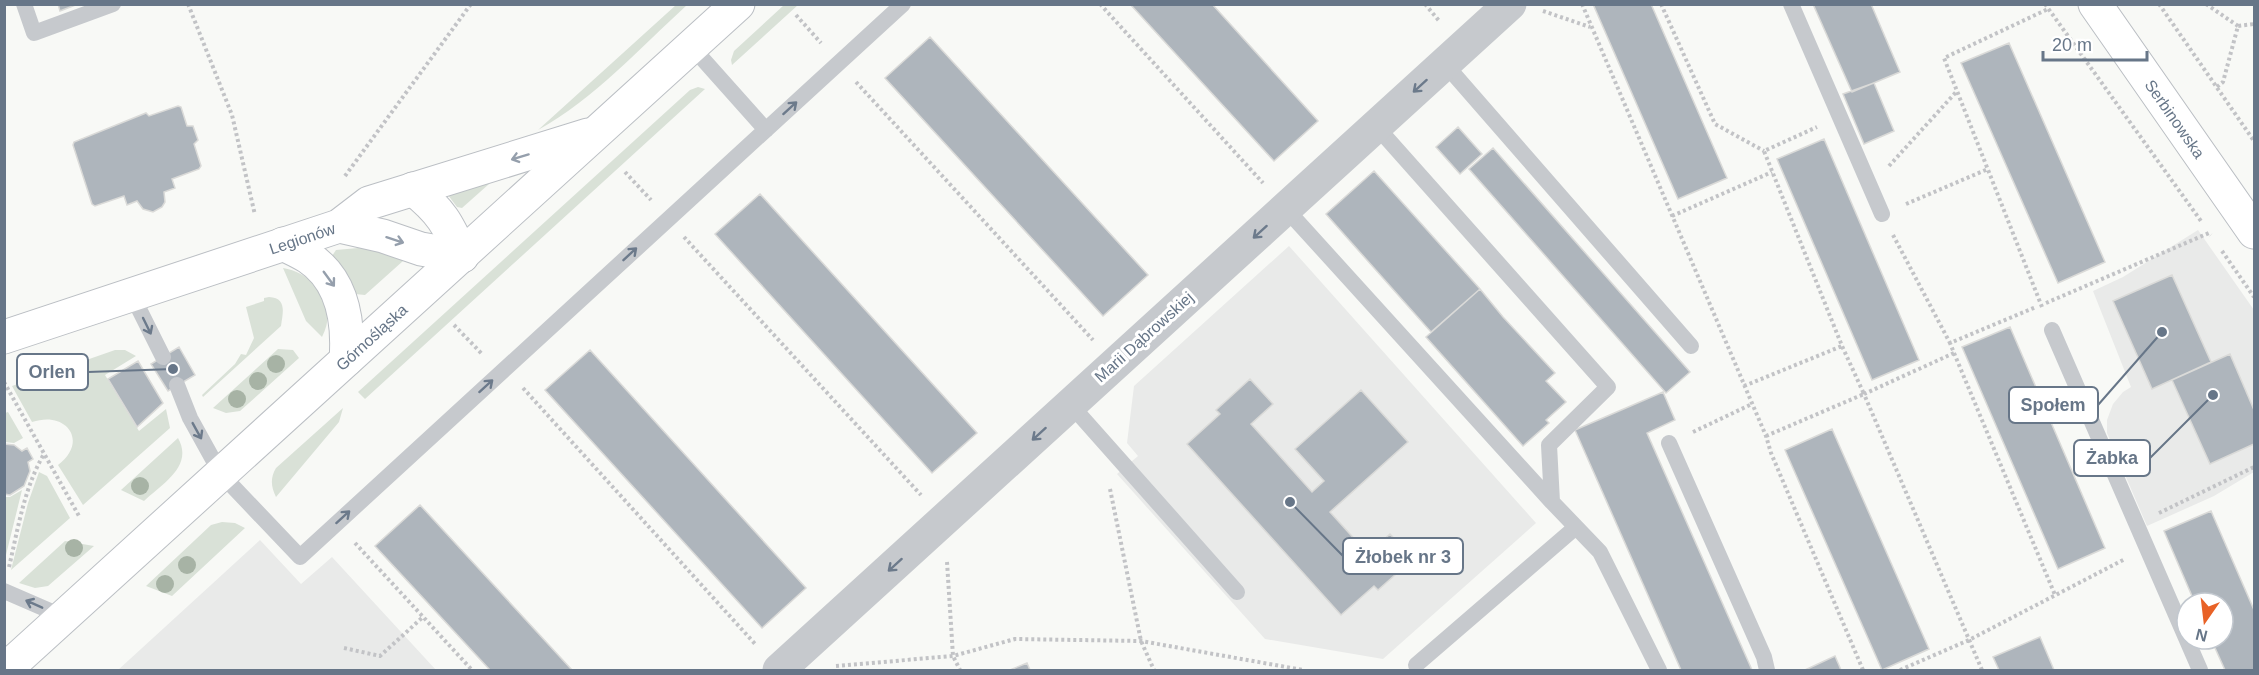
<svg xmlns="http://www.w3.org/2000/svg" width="2259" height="675" viewBox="0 0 2259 675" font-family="Helvetica,sans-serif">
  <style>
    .built { fill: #e9eae9 }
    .green { fill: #d9e1d7 }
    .building { fill: #aeb5bc; stroke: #dadad8; stroke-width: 1.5 }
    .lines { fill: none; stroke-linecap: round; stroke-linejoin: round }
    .secondary-casing { stroke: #bbbfc4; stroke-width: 35 }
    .path { stroke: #c2c3c6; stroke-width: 4; stroke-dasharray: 3 3; stroke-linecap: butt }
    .lane { stroke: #c6c9cd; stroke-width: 16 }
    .street { stroke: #c6c9cd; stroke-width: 33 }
    .secondary { stroke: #fff; stroke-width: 33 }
    .tree { fill: #a7b3a5 }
    .oneway { stroke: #6c7a8b }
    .oneway2 { stroke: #959fac }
    .labels { text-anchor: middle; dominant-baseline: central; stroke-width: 6; stroke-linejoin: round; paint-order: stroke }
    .street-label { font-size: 16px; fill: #677688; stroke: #fff }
    .leader { fill: none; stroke: #677688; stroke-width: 2 }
    .callout-dot { fill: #677688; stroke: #fff; stroke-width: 2 }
    .callout { fill: #fff; stroke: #677688; stroke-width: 2 }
    .callout-label { font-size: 18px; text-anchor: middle; font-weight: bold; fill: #677688 }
  </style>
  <rect width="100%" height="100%" fill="#f8f9f6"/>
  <path class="built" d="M 2198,230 L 2254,310 L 2254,472 L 2214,496 L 2147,526 L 2107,433 L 2107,420 L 2113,404 L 2123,392 L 2131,387 L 2093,291 L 2123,277 Z
    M 1289,246 L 1536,523 L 1383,659 L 1265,639 L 1117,474 L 1138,456 L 1127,443 L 1134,386 Z
    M 260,540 L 301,584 L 332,557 L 436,670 L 118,670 Z"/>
  <path class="green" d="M 676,5 L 687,5 C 640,48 594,99 538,130 Z
    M 784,5 L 798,5 L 732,65 L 731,60 L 734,51 Z
    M 698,87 L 705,89 L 365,399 L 358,392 L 690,90 Z
    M 489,181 L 489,184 L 462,208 L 457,207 L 448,195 Z
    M 358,248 L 377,249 L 402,258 L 403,261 L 365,295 L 355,294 L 349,278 L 332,256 L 336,250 Z
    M 283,268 C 316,274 339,304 322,337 L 306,321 Z
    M 269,297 C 287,298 283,312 281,326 L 203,397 L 202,395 L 235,364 L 241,354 L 246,355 L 254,338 L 246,307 L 264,301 L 264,298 Z
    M 278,349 L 293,350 L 299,358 L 240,411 L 226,413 L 213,408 Z
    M 115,350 L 125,350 L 136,356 L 105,375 L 139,431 L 166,409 L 170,428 L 83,505 L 58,465 C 89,442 67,410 32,422 L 12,386 Z
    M 343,408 L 339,422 L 276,497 C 271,487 270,478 276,468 Z
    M 8,412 L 23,438 L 14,443 L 5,442 L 5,413 Z
    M 178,438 C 194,466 162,484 144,501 L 121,490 Z
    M 39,472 L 47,476 L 70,518 L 11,570 L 28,503 Z
    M 22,490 L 5,559 L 5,497 L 10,497 Z
    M 222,522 L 235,523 L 245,528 L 172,596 L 146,586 L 211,525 Z
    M 65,541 L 94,546 L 48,586 L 35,588 L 19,583 Z"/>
  <path class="building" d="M 58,4 L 78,4 L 60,11 Z
    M 1130,4 L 1212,4 L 1318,121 L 1274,161 Z
    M 1593,4 L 1651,4 L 1727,178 L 1678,199 Z
    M 1813,4 L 1871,4 L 1900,72 L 1852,92 Z
    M 930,37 L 1148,275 L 1103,316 L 885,78 Z
    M 2009,43 L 2105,262 L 2058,283 L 1961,63 Z
    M 1874,83 L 1894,131 L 1864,144 L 1843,94 Z
    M 178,106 L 181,107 L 187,126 L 193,126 L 198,140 L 194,144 L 201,166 L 199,169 L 172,179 L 175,188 L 164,192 L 165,202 L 162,207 L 153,212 L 143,209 L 137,201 L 127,205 L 124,196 L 95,206 L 92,204 L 73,145 L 74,142 L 146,113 L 149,116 Z
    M 1458,127 L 1482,154 L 1460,174 L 1436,147 Z
    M 1824,139 L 1919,360 L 1872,380 L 1777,159 Z
    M 1493,148 L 1690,372 L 1666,393 L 1469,169 Z
    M 1374,171 L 1480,289 L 1431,332 L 1326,214 Z
    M 760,194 L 977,433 L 932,473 L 715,234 Z
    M 2172,275 L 2211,362 L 2152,389 L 2113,301 Z
    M 1480,289 L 1503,317 L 1555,373 L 1546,381 L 1566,402 L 1546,420 L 1549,423 L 1523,446 L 1426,337 Z
    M 2010,327 L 2105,548 L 2058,569 L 1962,347 Z
    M 179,347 L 195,375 L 168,391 L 151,364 Z
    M 590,350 L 806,588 L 762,628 L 545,390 Z
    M 2230,354 L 2254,410 L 2254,444 L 2210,464 L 2172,380 Z
    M 138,361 L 163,403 L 137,427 L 108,379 Z
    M 1250,379 L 1273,404 L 1251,424 L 1312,492 L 1324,481 L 1295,449 L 1361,390 L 1408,442 L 1330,512 L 1368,554 L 1390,534 L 1413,559 L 1378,590 L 1374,586 L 1341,615 L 1187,444 L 1220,414 L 1216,410 Z
    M 1663,392 L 1675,420 L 1647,433 L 1752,670 L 1681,670 L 1575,430 Z
    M 1832,429 L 1929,649 L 1882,670 L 1785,450 Z
    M 4,444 L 14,445 L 22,451 L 27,448 L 33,459 L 28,462 L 30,471 L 24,486 L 10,495 L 4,494 Z
    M 420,505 L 572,670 L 490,670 L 375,546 Z
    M 2211,511 L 2254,610 L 2254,670 L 2225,670 L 2211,639 L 2223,639 L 2223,603 L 2195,603 L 2164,531 Z
    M 2040,637 L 2054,670 L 1999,670 L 1993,657 Z
    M 1835,656 L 1841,670 L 1805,670 Z
    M 1027,663 L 1030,670 L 1010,670 Z"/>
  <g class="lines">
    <defs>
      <g id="secondary">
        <path id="s1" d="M 2095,4 L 2254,232"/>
        <path d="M 413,189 C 441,211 448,224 462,256"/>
        <path d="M 339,226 L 383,236 L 421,249 L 462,256"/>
        <path d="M 283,244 C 291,248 300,252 308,257 C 343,280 349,321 346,360"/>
        <path id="s2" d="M 4,337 L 339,226 L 369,203 L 588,135"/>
        <path id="s3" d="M 5,670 L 738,4"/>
      </g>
    </defs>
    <use href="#secondary" class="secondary-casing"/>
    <path class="path" d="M 188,4 L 232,115 L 255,215
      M 1100,4 L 1263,183
      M 1425,4 L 1440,22
      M 1582,4 L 1766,436 L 1771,453 L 1863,670
      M 1661,4 L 1715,124 L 1764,151
      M 2045,4 L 2201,221
      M 2159,4 L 2254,141
      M 2206,4 L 2238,26
      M 1543,11 L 1590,27
      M 796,15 L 821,43
      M 856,82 L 1093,340
      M 2217,87 L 2223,82 L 2238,26 L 2254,24
      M 1889,166 L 1957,91
      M 625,172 L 651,200
      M 345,176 L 471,4
      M 1906,204 L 1988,169
      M 1672,216 L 1772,172
      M 1893,235 L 1950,343
      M 684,237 L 921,495
      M 2222,251 L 2254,297
      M 2046,303 L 2209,233 L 2211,235
      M 2042,307 L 1944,58 L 2048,9
      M 454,325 L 483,355
      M 1954,353 L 2055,595
      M 4,382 L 79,516
      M 1744,386 L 1842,346
      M 523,388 L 756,645
      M 1693,432 L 1752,404
      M 1766,436 L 1864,394 L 1842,346 L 1764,151 L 1817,127
      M 1110,489 L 1141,641 L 1154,670
      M 2159,513 L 2254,467
      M 355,543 L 472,670
      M 947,562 L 953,656 L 960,670
      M 9,567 C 18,529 24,488 44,454
      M 344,648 L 380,656 L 423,617
      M 836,666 L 953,656 L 1015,639 L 1141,641 L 1303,670
      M 1900,670 L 1969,640 L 2125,559
      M 1982,670 L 1864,394 L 1954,353 L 1950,343 L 2036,307"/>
    <path class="lane" d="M 24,4 L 34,33 L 113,4
      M 1791,4 L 1882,214
      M 692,47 L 766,130
      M 1445,64 L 1691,346
      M 1376,126 L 1608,387 L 1549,445 L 1552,502
      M 1286,209 L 1552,502 L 1600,552 L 1659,670
      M 132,295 L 163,357
      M 2052,330 L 2200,670
      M 177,385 L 190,418 L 221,474 L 300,557 L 903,4
      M 1071,405 L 1237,592
      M 1669,443 L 1764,657 L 1767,670
      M 4,591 L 64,617
      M 1416,665 L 1576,527"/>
    <path class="street" d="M 779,670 L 1510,4"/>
    <use href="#secondary" class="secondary"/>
  </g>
  <g class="tree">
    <circle cx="276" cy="364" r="9"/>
    <circle cx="258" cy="381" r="9"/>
    <circle cx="237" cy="399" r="9"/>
    <circle cx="140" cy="486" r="9"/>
    <circle cx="74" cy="548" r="9"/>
    <circle cx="187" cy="565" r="9"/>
    <circle cx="165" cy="584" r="9"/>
  </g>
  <defs><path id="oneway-shaft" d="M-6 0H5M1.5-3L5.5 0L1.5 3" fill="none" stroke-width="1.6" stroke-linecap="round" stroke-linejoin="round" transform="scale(1.5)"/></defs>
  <g class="oneway">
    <use href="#oneway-shaft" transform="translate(1420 86) rotate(138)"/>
    <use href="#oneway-shaft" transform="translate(790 108) rotate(-42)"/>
    <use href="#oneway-shaft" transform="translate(1260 232) rotate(138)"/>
    <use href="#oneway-shaft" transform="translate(630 254) rotate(-43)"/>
    <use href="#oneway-shaft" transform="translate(147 326) rotate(64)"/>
    <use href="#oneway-shaft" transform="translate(486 386) rotate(-42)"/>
    <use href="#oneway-shaft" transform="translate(197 431) rotate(61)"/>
    <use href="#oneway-shaft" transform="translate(1039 434) rotate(138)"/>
    <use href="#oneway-shaft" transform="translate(343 517) rotate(-42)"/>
    <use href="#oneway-shaft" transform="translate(895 565) rotate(138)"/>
    <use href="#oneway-shaft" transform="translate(34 604) rotate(-156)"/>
  </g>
  <g class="oneway2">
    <use href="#oneway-shaft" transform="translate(520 157) rotate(163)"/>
    <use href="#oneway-shaft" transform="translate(395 240) rotate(18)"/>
    <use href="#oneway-shaft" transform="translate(329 279) rotate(54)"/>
  </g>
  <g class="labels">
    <g class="street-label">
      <text stroke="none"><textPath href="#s1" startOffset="140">Serbinowska</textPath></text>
      <text stroke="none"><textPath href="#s2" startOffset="314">Legionów</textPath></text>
      <text transform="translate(1144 337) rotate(-42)">Marii Dąbrowskiej</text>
      <text stroke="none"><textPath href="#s3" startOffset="495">Górnośląska</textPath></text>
    </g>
  </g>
  <path class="leader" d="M173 369L88 372M2162 332L2098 405M2213 395L2150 458M1290 502L1343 556"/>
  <g class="callout-dot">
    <circle cx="173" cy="369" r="6"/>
    <circle cx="2162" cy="332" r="6"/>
    <circle cx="2213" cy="395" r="6"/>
    <circle cx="1290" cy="502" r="6"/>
  </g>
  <g class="callout">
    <rect x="17" y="354" width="71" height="36" rx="6"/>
    <rect x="2009" y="387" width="89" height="36" rx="6"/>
    <rect x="2074" y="440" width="76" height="36" rx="6"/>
    <rect x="1343" y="538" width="120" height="36" rx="6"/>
  </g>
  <g class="callout-label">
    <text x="52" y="378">Orlen</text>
    <text x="2053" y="411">Społem</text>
    <text x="2112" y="464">Żabka</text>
    <text x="1403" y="563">Żłobek nr 3</text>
  </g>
  <rect width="2259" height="675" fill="none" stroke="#677688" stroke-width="12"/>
  <g transform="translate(2205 621) rotate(194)"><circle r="28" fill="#ffffff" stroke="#c2c8cf" stroke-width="1.5"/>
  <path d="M0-4.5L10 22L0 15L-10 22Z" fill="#e86227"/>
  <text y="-9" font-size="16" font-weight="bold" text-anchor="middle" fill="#677688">N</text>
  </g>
  <path d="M2043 51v9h104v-9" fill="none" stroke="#677688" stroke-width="3"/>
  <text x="2052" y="51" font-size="18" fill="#677688" stroke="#ffffff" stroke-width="4.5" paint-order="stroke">20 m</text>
</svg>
